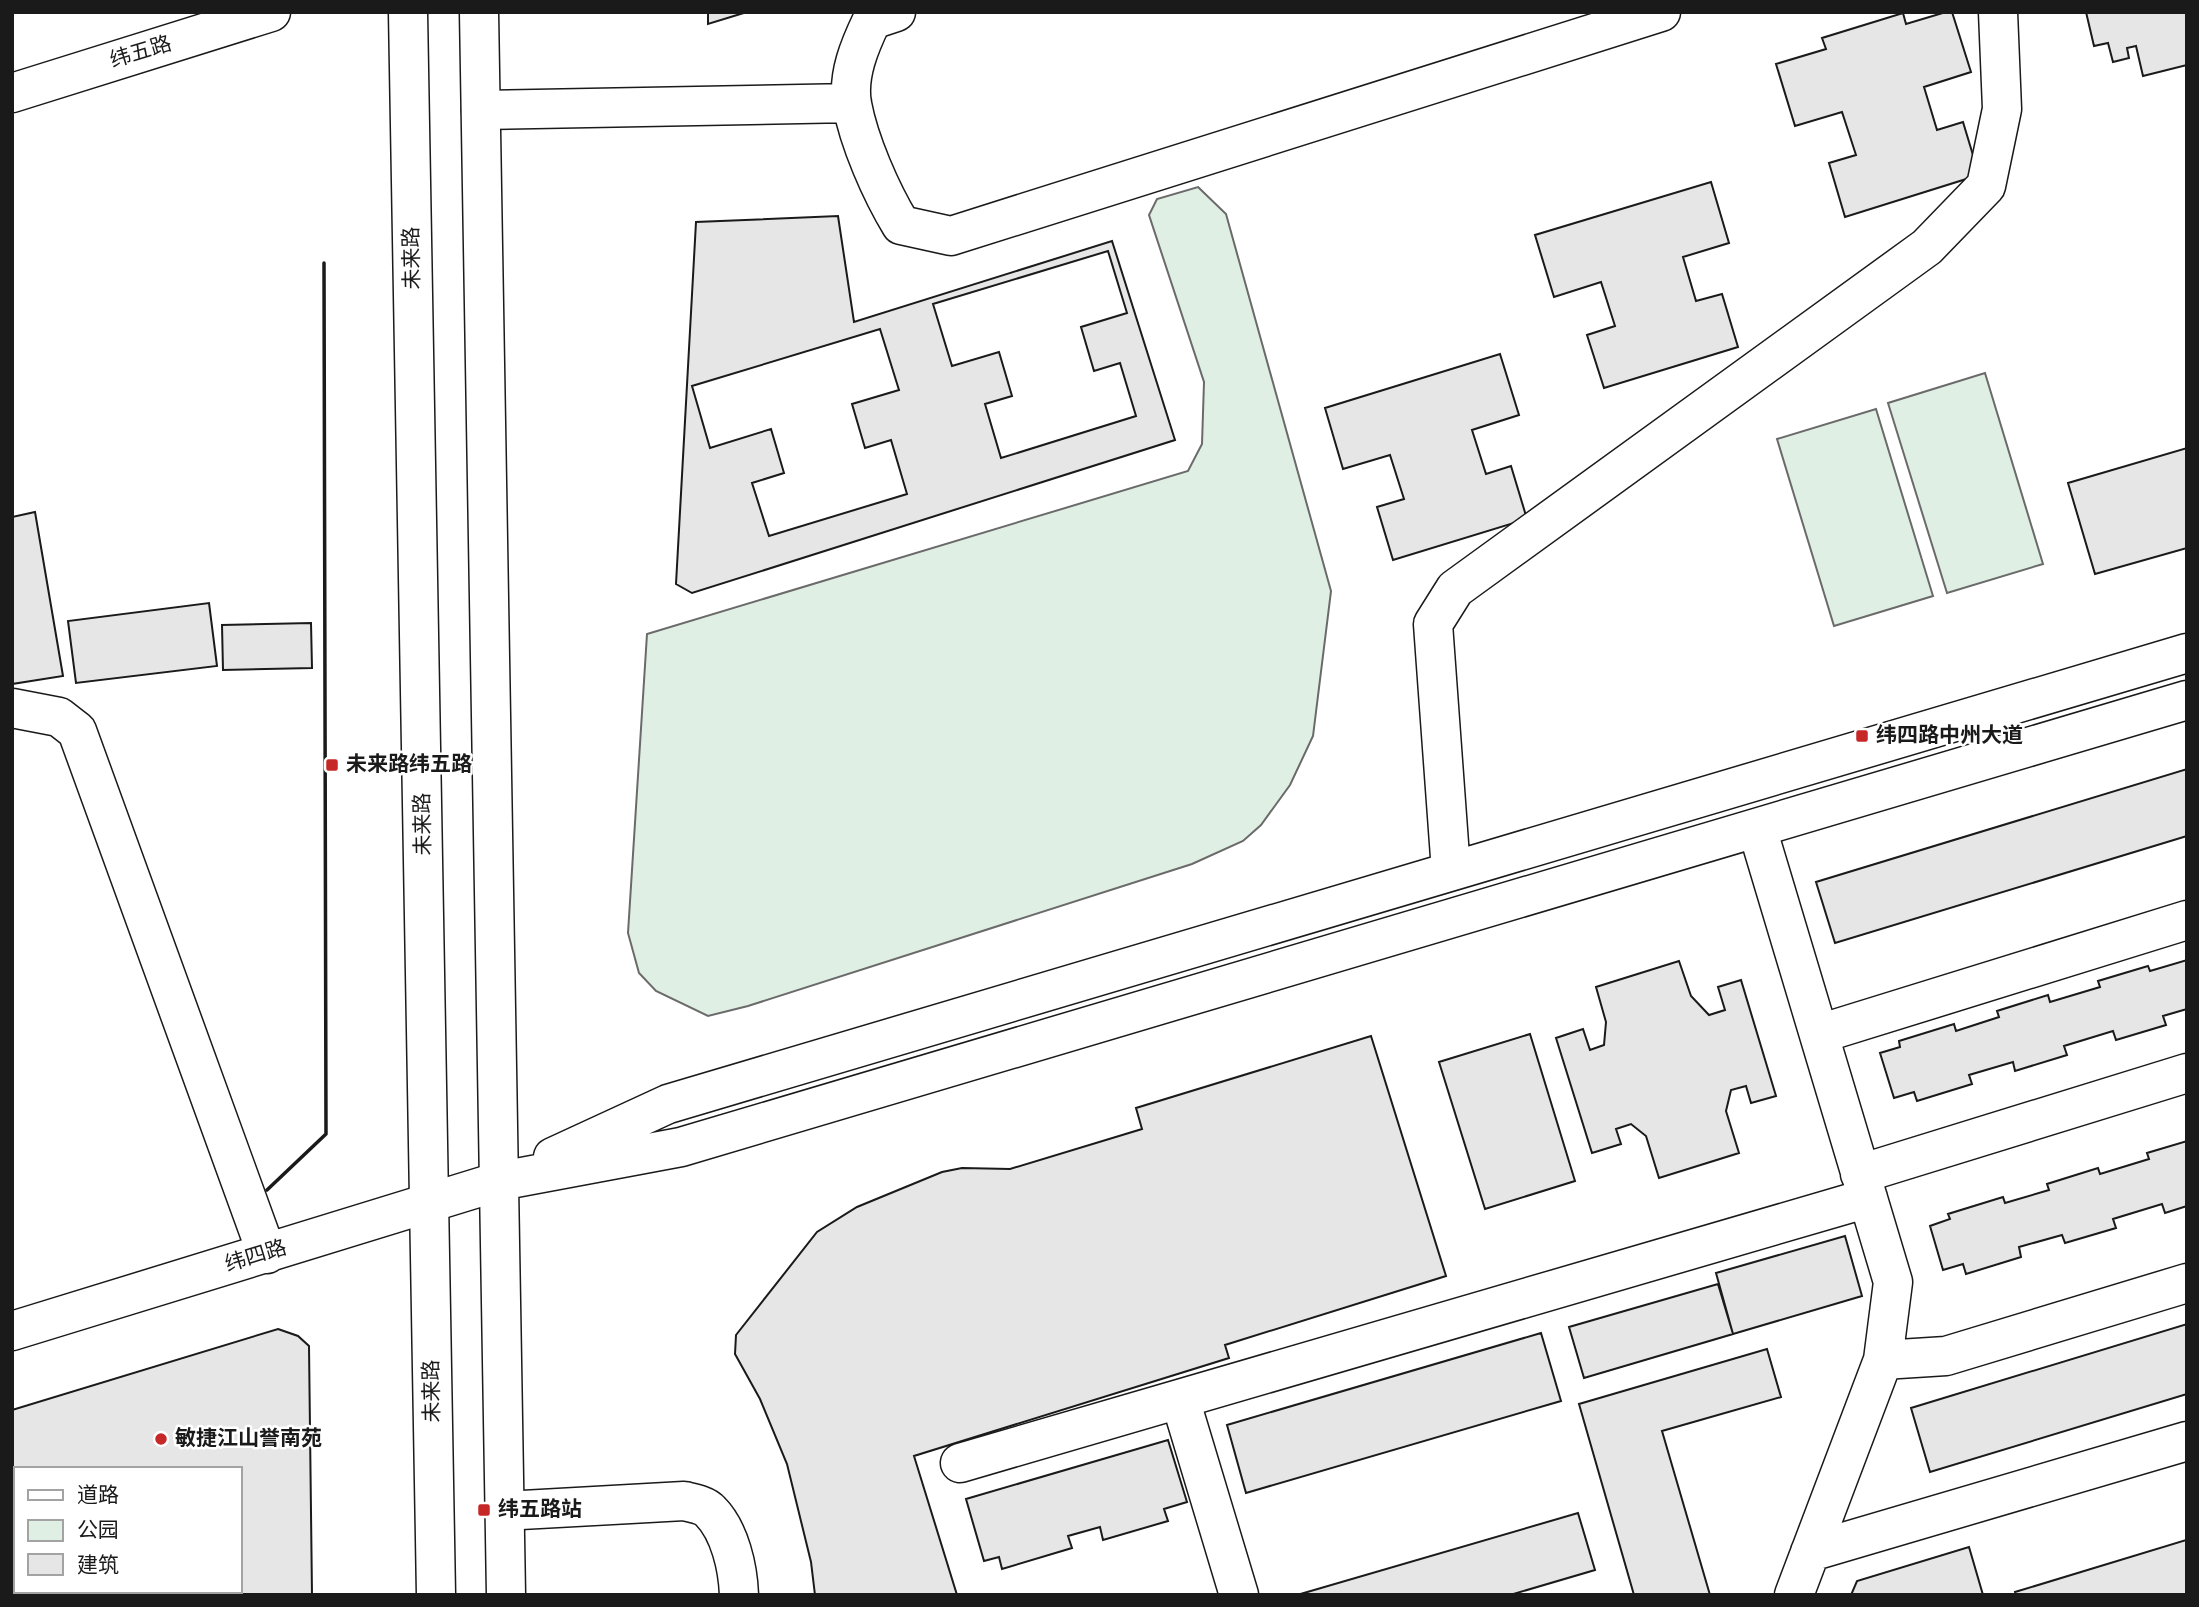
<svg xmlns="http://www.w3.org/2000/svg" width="2199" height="1607" viewBox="0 0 2199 1607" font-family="Overpass,'Noto Sans SC',sans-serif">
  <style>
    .green { fill: #e0efe3; stroke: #6a6a6a; stroke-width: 2 }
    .building { fill: #e6e6e6; stroke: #1a1a1a; stroke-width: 2; fill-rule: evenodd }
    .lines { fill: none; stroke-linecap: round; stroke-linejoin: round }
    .minor-casing { stroke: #1a1a1a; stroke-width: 41 }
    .major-casing { stroke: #1a1a1a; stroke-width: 41 }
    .minor { stroke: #fff; stroke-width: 38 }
    .major { stroke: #fff; stroke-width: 38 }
    .wall { stroke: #1a1a1a; stroke-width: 3.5 }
    .poi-dot { fill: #c62828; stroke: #fff; stroke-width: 2.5 }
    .labels { text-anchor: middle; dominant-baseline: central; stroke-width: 5; stroke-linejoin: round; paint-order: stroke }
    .street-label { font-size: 21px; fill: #1a1a1a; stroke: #fff }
    .poi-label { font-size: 21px; font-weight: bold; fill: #1a1a1a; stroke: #fff; text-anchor: start }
  </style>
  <rect width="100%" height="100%" fill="#fff"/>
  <path class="green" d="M 1198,187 L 1226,214 L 1331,591 L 1313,736 L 1290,785 L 1261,825 L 1243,841 L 1192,864 L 748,1006 L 708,1016 L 656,991 L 639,973 L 628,933 L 647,634 L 1188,471 L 1202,444 L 1204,382 L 1149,215 L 1157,199 Z
    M 1985,373 L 2043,564 L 1947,593 L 1888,403 Z
    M 1876,409 L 1933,596 L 1834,626 L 1777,439 Z"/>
  <path class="building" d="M 708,12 L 747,12 L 708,24 Z
    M 1946,12 L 1952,12 L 1971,72 L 1924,87 L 1937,130 L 1963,122 L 1979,175 L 1845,217 L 1829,163 L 1856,155 L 1842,112 L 1795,126 L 1776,64 L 1826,49 L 1822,38 L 1903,13 L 1906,24 Z
    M 2086,12 L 2187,12 L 2187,65 L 2143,76 L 2136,46 L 2127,48 L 2129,58 L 2113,62 L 2108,43 L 2094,46 Z
    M 1711,182 L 1729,243 L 1683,257 L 1696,301 L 1722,294 L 1738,347 L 1604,388 L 1587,335 L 1615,326 L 1601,282 L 1554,297 L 1535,235 Z
    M 838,216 L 854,322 L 1112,241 L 1175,440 L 692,593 L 676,584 L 696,222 Z
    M 1108,251 L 1127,313 L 1081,327 L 1094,371 L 1120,363 L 1136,416 L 1001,458 L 985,404 L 1012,396 L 999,352 L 952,366 L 933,304 Z
    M 880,329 L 899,390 L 852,404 L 865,448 L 891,440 L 907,494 L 769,536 L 752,483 L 784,473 L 771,429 L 710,448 L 692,386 Z
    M 1500,354 L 1519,415 L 1472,430 L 1486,474 L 1511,466 L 1527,519 L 1393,560 L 1377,507 L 1404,499 L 1390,455 L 1343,469 L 1325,408 Z
    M 2187,448 L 2187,548 L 2095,574 L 2068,483 Z
    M 35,512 L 63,676 L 12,684 L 12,517 Z
    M 209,603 L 217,666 L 76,683 L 68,621 Z
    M 311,623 L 312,668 L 223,670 L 222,625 Z
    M 2187,769 L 2187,836 L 1835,943 L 1816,882 Z
    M 2187,960 L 2187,1009 L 2163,1016 L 2166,1025 L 2116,1040 L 2113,1031 L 2064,1046 L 2067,1055 L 2015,1071 L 2013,1062 L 1969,1075 L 1972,1084 L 1917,1101 L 1914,1092 L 1894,1098 L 1880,1053 L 1900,1047 L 1899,1041 L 1954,1024 L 1956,1031 L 1999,1017 L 1997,1011 L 2048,995 L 2050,1002 L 2100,987 L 2098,981 L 2148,966 L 2150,971 Z
    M 1679,961 L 1691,996 L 1709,1015 L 1725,1010 L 1718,987 L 1741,980 L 1776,1096 L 1751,1103 L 1746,1086 L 1731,1090 L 1726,1111 L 1739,1153 L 1659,1178 L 1646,1136 L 1631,1124 L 1616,1129 L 1621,1144 L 1592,1153 L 1556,1038 L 1583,1029 L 1590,1050 L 1604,1045 L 1606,1022 L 1596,987 Z
    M 1530,1034 L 1575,1181 L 1485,1209 L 1439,1062 Z
    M 1371,1036 L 1446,1276 L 1225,1345 L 1229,1358 L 914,1456 L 957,1595 L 815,1595 L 811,1562 L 787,1464 L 760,1399 L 735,1354 L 736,1335 L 817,1232 L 857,1207 L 942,1172 L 962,1168 L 1010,1169 L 1142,1129 L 1136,1108 Z
    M 2187,1141 L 2187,1206 L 2165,1213 L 2162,1204 L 2113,1219 L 2116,1228 L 2065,1243 L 2062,1235 L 2019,1247 L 2021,1257 L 1966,1274 L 1963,1264 L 1943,1270 L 1930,1226 L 1950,1219 L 1948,1214 L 2003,1197 L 2005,1203 L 2049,1190 L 2047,1184 L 2098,1168 L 2100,1174 L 2149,1159 L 2147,1153 Z
    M 1845,1236 L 1862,1296 L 1733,1334 L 1716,1273 Z
    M 1718,1284 L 1733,1334 L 1584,1378 L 1569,1327 Z
    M 2187,1324 L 2187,1394 L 1930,1472 L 1911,1408 Z
    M 278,1329 L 298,1336 L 309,1346 L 312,1595 L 12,1595 L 12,1410 ZM 16,1469 L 240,1469 L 240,1591 L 16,1591 Z
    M 1541,1333 L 1561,1401 L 1246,1493 L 1227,1425 Z
    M 1767,1349 L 1781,1397 L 1662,1431 L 1710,1595 L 1634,1595 L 1579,1404 Z
    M 1168,1440 L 1187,1502 L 1164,1509 L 1168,1521 L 1103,1540 L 1100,1527 L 1068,1536 L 1072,1548 L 1002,1569 L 999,1557 L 984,1561 L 966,1499 Z
    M 1578,1513 L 1595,1570 L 1510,1595 L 1297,1595 Z
    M 2186,1540 L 2187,1595 L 2016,1595 L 2015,1592 Z
    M 1969,1547 L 1983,1595 L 1851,1595 L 1857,1581 Z"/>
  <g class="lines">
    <defs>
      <path id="minor" d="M 896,12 L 872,20 C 860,45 847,75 852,104 C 859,142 881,192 901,225 L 951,236 L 1661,12
        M 12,93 L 271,12
        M 481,110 L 852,103
        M 12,708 L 59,717 L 77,731 L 267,1254
        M 1757,828 L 1893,1282 L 1883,1360 L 1794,1595
        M 1451,871 L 1433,624 L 1455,589 L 1927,247 L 1986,186 L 2002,109 L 1998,12
        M 1819,1034 L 2187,920
        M 553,1157 L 668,1104 L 2187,653
        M 1860,1174 L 2187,1073
        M 12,1331 L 500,1181 L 681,1147 L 2187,700
        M 1883,1360 L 1946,1356 L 2187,1283
        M 1180,1399 L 1239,1595
        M 960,1463 L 1868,1198
        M 505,1511 L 684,1501 C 692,1503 705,1505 710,1511 C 730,1531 738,1568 739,1595
        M 1810,1552 L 2187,1441"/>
      <path id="major" d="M 408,12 L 436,1595
        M 479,12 L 506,1595"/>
    </defs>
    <use href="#minor" class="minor-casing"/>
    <use href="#major" class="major-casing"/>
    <use href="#minor" class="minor"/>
    <use href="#major" class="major"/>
    <path class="wall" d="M 267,1190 L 326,1134 L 324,263"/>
  </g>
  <g class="poi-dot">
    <rect x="1855" y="729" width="14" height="14" rx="3.5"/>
    <rect x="325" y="758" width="14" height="14" rx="3.5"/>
    <circle cx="161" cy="1439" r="7"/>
    <rect x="477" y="1503" width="14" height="14" rx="3.5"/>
  </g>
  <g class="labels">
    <g class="street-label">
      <text transform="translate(141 53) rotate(-17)">纬五路</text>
      <text transform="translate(413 258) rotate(-91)">未来路</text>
      <text transform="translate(424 824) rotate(-91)">未来路</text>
      <text transform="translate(256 1257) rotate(-17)">纬四路</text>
      <text transform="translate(433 1391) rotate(-91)">未来路</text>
    </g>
    <g class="poi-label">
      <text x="1876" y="736">纬四路中州大道</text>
      <text x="346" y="765">未来路纬五路</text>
      <text x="175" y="1439">敏捷江山誉南苑</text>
      <text x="498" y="1510">纬五路站</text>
    </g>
  </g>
  <rect width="2199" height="1607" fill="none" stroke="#1a1a1a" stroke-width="28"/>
  <rect x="14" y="1467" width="228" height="126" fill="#ffffff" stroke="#a3a3a3" stroke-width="2"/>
  <rect x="28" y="1490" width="35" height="10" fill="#ffffff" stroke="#a3a3a3" stroke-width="2"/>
  <text x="77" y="1502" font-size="21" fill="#1a1a1a">道路</text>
  <rect x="28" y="1520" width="35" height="21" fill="#e0efe3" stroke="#a3a3a3" stroke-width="2"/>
  <text x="77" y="1537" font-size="21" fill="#1a1a1a">公园</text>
  <rect x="28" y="1554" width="35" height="21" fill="#e6e6e6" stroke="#a3a3a3" stroke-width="2"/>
  <text x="77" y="1572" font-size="21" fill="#1a1a1a">建筑</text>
</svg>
